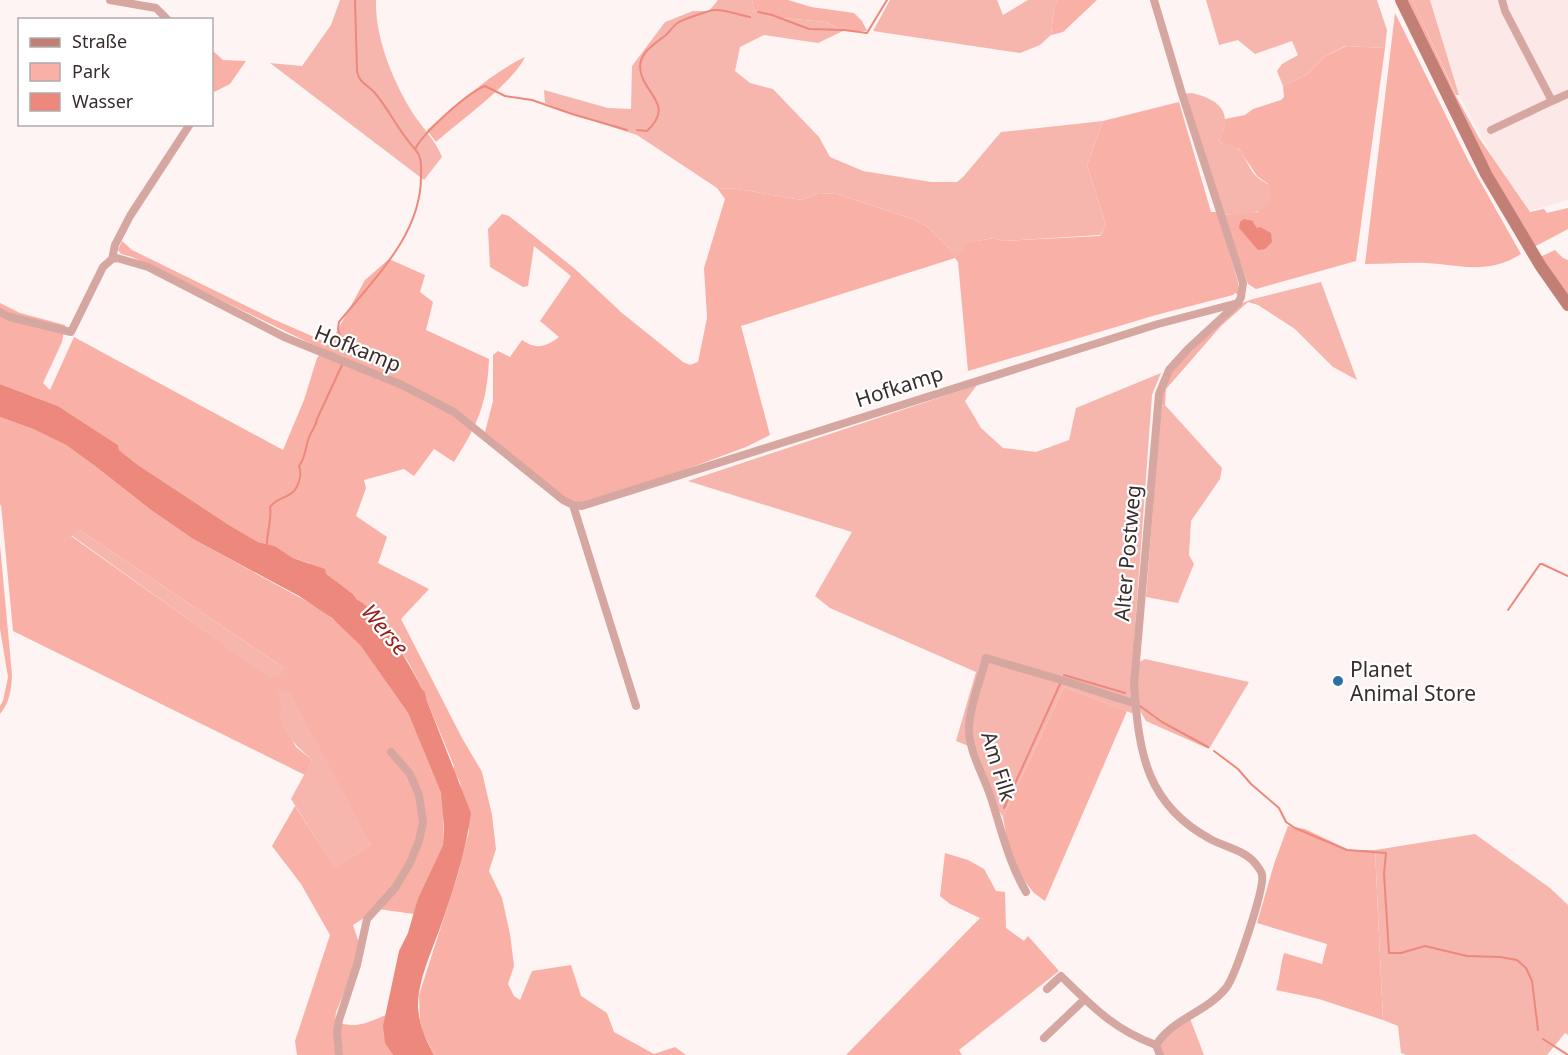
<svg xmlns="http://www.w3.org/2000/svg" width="1568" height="1055" viewBox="0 0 1568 1055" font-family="'Noto Sans',sans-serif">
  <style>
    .built { fill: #fce8e6 }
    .green { fill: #f9b0a6; fill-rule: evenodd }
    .forest { fill: #f6b6ae }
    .water { fill: #ed887c }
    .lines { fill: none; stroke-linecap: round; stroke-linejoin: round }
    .stream { stroke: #ed887c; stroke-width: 2 }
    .street { stroke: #d5a7a0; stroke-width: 8 }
    .secondary { stroke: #c27f76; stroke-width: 12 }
    .poi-dot { fill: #2d70a5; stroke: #fff; stroke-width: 2 }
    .labels { text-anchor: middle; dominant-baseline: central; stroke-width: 4.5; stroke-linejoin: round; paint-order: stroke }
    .street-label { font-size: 21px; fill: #362d2c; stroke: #fff }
    .poi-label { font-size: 21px; fill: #362d2c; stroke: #fff; text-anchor: start }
    .water-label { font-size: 22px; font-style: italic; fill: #97201c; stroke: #fff }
  </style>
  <rect width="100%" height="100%" fill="#fef4f3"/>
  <path class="built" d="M 1430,0 L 1568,0 L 1568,200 L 1529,211 L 1498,167 L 1459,95 Z"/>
  <path class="green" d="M 752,0 L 788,0 L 811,7 L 854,13 L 862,21 L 867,31 L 843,31 L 826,22 L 772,17 L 754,10 Z
    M 1058,0 L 1097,0 L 1063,32 L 1051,35 L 1054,7 Z
    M 1406,0 L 1412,0 L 1456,96 L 1479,138 L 1530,212 L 1544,209 L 1547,213 L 1568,208 L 1568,229 L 1534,247 L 1477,146 Z
    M 1395,13 L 1468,160 L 1521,254 C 1487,275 1462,265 1426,263 C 1406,262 1385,264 1365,264 Z
    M 1346,46 L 1385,48 L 1356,261 L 1256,289 L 1248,284 L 1223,215 L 1258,212 L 1268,184 L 1257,176 L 1239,149 L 1223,144 L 1219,141 L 1224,127 L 1225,119 L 1245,115 L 1253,109 L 1281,100 L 1284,97 L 1283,86 L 1306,75 L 1324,57 Z
    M 212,50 L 223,60 L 246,61 L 230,84 L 214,92 L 212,76 Z
    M 525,57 C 512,84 460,121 436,142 L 427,130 C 458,105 489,74 525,57 Z
    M 1179,102 L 1211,212 L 1217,212 L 1238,282 L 1239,295 L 1235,293 L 1233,295 L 1156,315 L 968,371 L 958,262 L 955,258 L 741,326 L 770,435 L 746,447 L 684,470 L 584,502 L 575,502 L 564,497 L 485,432 L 493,401 L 493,355 L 498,351 L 510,357 L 522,340 C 536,350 546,347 559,337 L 540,321 L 571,276 L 534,246 L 528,286 L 523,287 L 490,267 L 488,229 L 502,214 L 509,216 L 575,269 L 622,313 L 683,362 L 690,365 L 698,362 L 707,318 L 704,268 L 725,199 L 717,188 L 738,189 L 802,200 L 819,193 L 837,194 L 913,219 L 928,227 L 948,247 L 955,257 L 964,243 L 994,238 L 1003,241 L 1100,236 L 1106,225 L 1087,165 L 1103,121 Z
    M 122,241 L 132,250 L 273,319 L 330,344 L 365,280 L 389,259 L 425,275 L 420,292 L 433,302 L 426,330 L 489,359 C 487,404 478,424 454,462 L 434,449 L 414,476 L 404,469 L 364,480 L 366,488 L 356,516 L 387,537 L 378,563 L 429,589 L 401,619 L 462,738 L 482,772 L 492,815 L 496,849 L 489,871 L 502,898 L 510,934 L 514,966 L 508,984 L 514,996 L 520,1000 L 532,971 L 571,965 L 581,996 L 607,1013 L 614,1032 L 654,1054 L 675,1047 L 686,1055 L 434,1055 L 423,1032 L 420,1020 L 419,995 L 458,874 L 469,831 L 460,782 L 453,770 L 454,766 L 427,701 L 425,692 L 422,689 L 409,663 L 374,613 L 357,601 L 353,594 L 309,563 L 293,558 L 275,546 L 258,542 L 229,525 L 138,465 L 119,450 L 118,445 L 58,406 L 0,384 L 0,303 L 20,313 L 65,325 L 62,342 L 43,383 L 50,390 L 74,337 L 283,450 L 304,400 L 317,358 L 324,350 L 132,257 L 121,254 L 118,250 Z
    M 1555,250 L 1563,258 L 1568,260 L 1568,296 L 1540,257 Z
    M 1253,299 L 1258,305 L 1248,302 L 1221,326 L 1166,389 L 1165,405 L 1161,406 C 1163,390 1167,377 1177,365 L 1242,303 Z
    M 0,417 L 33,429 L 66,445 L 95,466 L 151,510 L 193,539 L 319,608 L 344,628 L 360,645 L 408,713 L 441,793 L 444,804 L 443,845 L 418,898 L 414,914 L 378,909 L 353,925 L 359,943 L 356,963 L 336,1012 L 335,1020 C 352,1031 369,1022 386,1015 C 382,1032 384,1040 394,1054 L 392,1055 L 297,1055 L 295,1041 L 330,935 L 301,884 L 272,846 L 295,806 L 335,868 L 371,845 L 283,703 L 281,720 L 296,747 L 312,760 L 305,775 L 13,631 L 1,504 L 0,506 ZM 80,530 L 284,668 L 271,678 L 71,536 Z
    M 0,545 L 12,675 C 11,691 10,702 0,714 L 0,706 L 3,701 L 8,677 L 0,629 Z
    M 1064,687 L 1127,711 L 1045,901 L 1034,893 L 1023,879 L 1008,845 L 1003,817 Z
    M 1288,826 L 1305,829 L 1349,850 L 1375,850 L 1383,1020 L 1319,999 L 1276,990 C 1280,978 1280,966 1284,953 L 1322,964 L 1327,944 L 1257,923 L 1274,864 Z
    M 945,853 L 968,860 L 984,869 L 996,891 L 1005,892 L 1006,928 L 1024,941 L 1028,936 L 1059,971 L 959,1050 L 962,1055 L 846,1055 L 980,918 L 950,904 L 940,896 Z"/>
  <path class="forest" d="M 340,0 L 376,0 C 375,36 391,76 409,107 C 419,125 434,137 442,157 L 424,180 L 270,63 L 302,66 L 331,25 Z
    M 718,0 L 752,0 L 754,10 L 772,17 L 826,22 L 843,31 L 818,43 L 764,35 L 740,47 L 735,71 L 750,83 L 773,89 L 819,137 L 830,157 L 863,171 L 931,182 L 957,182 L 963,177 L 1001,132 L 1103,121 L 1087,165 L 1106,225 L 1100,235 L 1003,241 L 994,238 L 965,243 L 963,249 L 955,258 L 948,247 L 928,227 L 913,219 L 837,194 L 819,193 L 802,200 L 738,189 L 717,188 L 637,135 L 563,111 L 545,103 L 544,90 L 608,108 L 631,109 L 632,66 L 665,22 L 693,11 L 709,11 Z
    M 890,0 L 997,0 L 1003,15 L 1028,0 L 1058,0 L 1054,7 L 1051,35 L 1040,45 L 1020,53 L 873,31 Z
    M 1206,0 L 1377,0 L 1387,30 L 1385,48 L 1345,46 L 1324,57 L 1306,75 L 1283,86 L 1277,71 L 1282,64 L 1298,55 L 1292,41 L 1255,54 L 1238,40 L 1219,45 Z
    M 1412,0 L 1430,0 L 1459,95 L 1456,95 Z
    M 1191,93 C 1207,96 1230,105 1224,127 C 1223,131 1221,136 1219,141 L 1223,144 C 1246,145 1243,162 1256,176 C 1261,181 1267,182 1271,188 C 1273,218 1245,213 1223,215 L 1184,94 Z
    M 1321,282 L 1357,380 L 1333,367 L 1295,329 L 1258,305 L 1253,299 Z
    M 1161,373 L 1152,395 L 1134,642 L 1134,714 L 1064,687 L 1003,817 L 997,808 L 976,749 L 956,741 L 976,672 L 830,608 L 815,596 L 852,532 L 688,481 L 977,385 L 965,401 L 981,428 L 1003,448 L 1036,452 L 1069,440 L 1076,408 Z
    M 1165,405 L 1222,468 L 1220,479 L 1191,521 L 1189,555 L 1194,564 L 1178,603 L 1146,597 L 1161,406 Z
    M 80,530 L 284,668 L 280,676 L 270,678 L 71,535 Z
    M 1145,659 L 1249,682 L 1209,749 L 1146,721 L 1139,709 L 1137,686 L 1139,662 Z
    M 277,692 L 290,692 L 371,845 L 335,869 L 291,799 L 312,760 C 302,751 284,735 281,721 C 278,708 286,709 277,692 Z
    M 1475,834 L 1550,888 L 1568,905 L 1568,1035 L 1565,1033 L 1547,1055 L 1406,1055 L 1401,1053 L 1398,1026 L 1383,1020 L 1375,850 Z
    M 1189,1016 L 1204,1055 L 1160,1055 L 1156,1046 Z"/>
  <path class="water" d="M 1244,219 L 1253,221 L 1254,224 L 1257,228 L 1260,227 L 1271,233 L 1272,242 L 1265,249 L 1258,250 L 1239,228 L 1240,222 Z
    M 0,384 L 58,406 L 118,445 L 119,450 L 138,465 L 229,525 L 258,542 L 275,546 L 293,558 L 325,569 L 326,574 L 353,594 L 357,600 C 376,607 413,669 422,689 L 425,692 L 427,701 L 471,813 C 466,852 453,891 440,928 C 431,953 418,980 418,1007 C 419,1025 426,1040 434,1055 L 393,1055 L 385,1043 L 383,1026 L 399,951 L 408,933 L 418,898 L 443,845 L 444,826 L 441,793 L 408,713 L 360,645 L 332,618 L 299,596 L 193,539 L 151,510 L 95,466 L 66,445 L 33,429 L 0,417 Z"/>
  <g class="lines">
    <path class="stream" d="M 355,0 L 357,71 C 359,83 368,85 375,93 C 390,111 399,132 415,149
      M 758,12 L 772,15 L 809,29 L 844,30 L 867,33 L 887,0
      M 637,130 L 647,131 C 677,103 640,93 640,66 C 641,51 656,43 666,35 C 670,31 674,25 679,22 C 685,19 707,11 714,10 C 726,9 738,15 750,17
      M 346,354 L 338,329 L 339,322 C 374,279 422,234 421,175 C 421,164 422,157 415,149 C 424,132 467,93 485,86 L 505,96 L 532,100 L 572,114 L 627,130
      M 267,545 C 267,531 272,520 270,507 C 280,494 294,500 299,481 C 301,475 301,472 299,466 C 307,456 305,443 311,433 C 314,427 316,426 317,419 L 342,365
      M 1508,610 L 1540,564 L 1542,564 L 1568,576
      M 1064,675 L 1125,693
      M 1140,706 L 1162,722 L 1208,747
      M 1214,751 L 1238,769 L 1251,784 L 1279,808 L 1286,822 L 1295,828 L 1347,850 L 1386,853 L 1384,874 L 1389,953 L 1401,953 L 1425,946 L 1467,956 L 1500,957 L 1517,960 L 1526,968 L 1532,981 L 1538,1030
      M 1004,808 L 1060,684
      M 1543,1039 L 1568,1055"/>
    <path class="street" d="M 110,0 L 156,8 L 168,20
      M 1154,0 L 1182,94 L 1243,283 L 1241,297 L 1238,303 L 1188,349 L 1169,370 L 1159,394 L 1134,685 C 1139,753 1146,805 1212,840 C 1228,848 1248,851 1258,867 C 1260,870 1262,872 1262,875 C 1265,888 1235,977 1226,988 C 1207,1012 1172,1019 1156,1045 L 1160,1055
      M 1502,0 L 1505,11 L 1552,101 L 1568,94
      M 1491,130 L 1552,101
      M 112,259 L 115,245 L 130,216 L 190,124
      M 0,312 L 10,317 L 71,332 L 103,267 L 112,259 L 117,258 L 148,267 L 284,337 L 402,385 L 454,412 L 563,500 L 573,505 L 582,506 L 1158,324 L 1238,303
      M 573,505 L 636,706
      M 1026,892 C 1009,863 1002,832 992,801 C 985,777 968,752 969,726 C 970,705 981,679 986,658 L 1065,681 L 1136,704
      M 1047,989 L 1061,976 C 1092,1006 1114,1030 1156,1045
      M 1044,1038 L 1085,999
      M 339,1055 L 337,1032 L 339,1020 L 357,965 L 367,919 L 395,888 L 410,863 L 419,841 L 423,822 L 419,795 L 410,774 L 391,752"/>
    <path class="secondary" d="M 1401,0 L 1486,174 L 1540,265 L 1568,305"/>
  </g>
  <circle class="poi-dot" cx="1338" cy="681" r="6"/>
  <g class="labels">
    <g class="street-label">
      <text transform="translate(358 348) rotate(22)">Hofkamp</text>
      <text transform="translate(899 386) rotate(-18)">Hofkamp</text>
      <text transform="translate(1127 553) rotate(-85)">Alter Postweg</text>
      <text transform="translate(999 766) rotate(73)">Am Filk</text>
    </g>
    <g class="poi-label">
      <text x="1350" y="669">Planet<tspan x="1350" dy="24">Animal Store</tspan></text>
    </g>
    <g class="water-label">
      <text transform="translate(386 629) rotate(50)">Werse</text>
    </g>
  </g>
  <rect x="18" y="18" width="195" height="108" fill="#ffffff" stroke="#afabab" stroke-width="1.5"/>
  <rect x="30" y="38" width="30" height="9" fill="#c27f76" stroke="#afabab" stroke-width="1.5"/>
  <text x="72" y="48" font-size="18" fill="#362d2c">Straße</text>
  <rect x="30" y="63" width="30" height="18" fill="#f9b0a6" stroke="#afabab" stroke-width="1.5"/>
  <text x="72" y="78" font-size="18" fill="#362d2c">Park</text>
  <rect x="30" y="93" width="30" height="18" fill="#ed887c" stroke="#afabab" stroke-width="1.5"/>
  <text x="72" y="108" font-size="18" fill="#362d2c">Wasser</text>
</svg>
